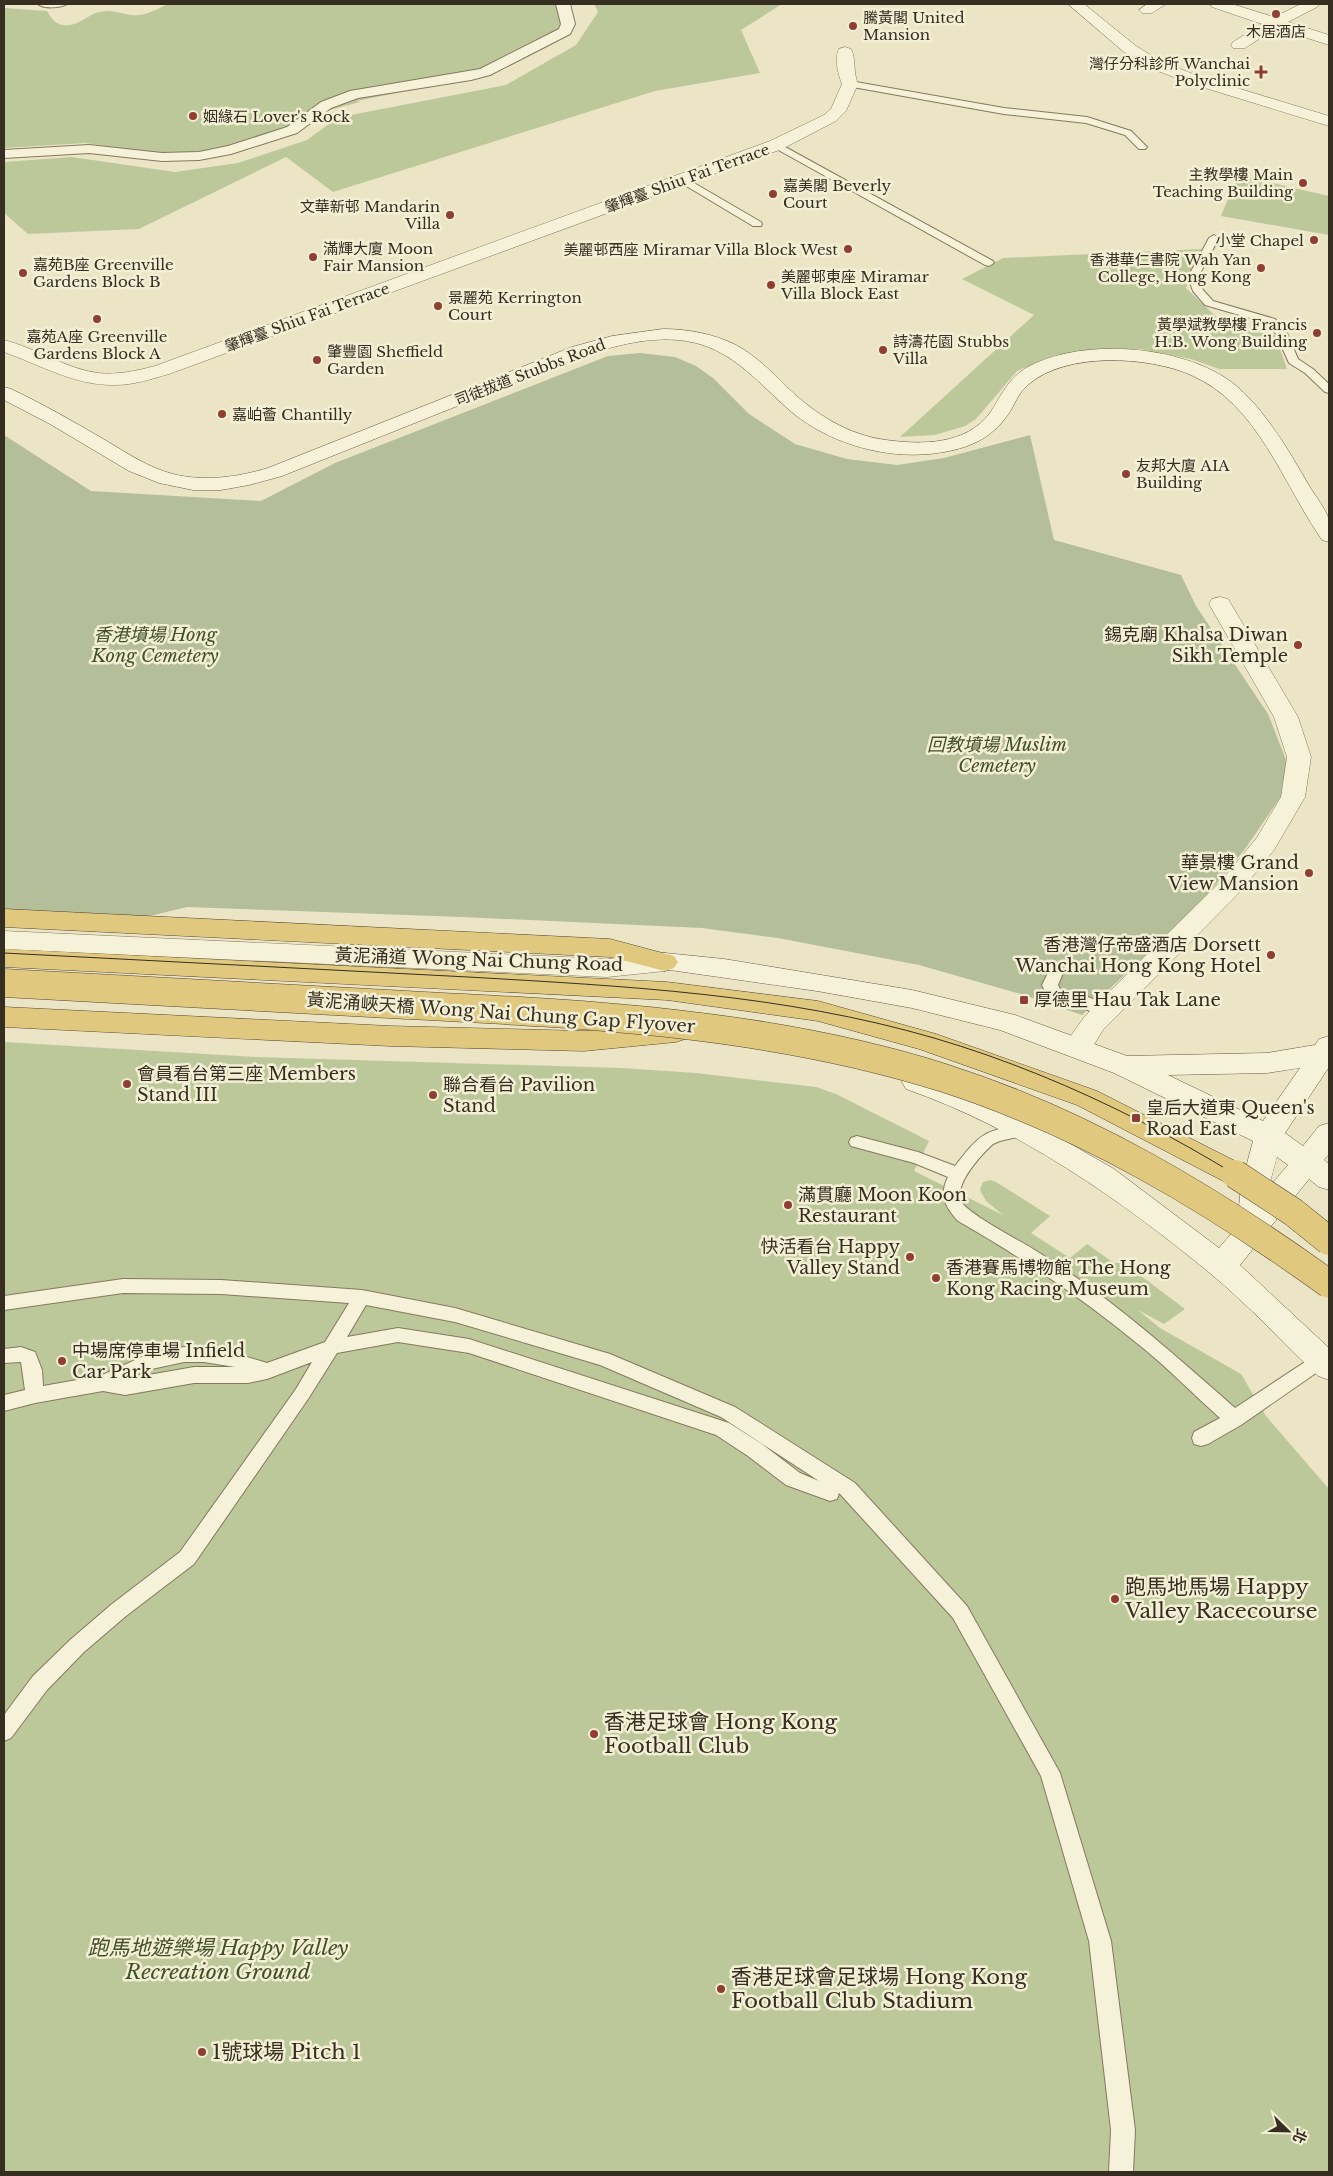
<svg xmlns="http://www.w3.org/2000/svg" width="1333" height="2176" viewBox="0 0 1333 2176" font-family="'Libre Baskerville','Noto Sans TC',serif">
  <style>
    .green { fill: #bcc89a }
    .cemetery { fill: #b4be99 }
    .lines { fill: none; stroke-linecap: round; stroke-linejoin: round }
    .service-casing { stroke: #85785d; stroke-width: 2 }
    .pedestrian-casing { stroke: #85785d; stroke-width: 2 }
    .minor-casing { stroke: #85785d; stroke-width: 1 }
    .tertiary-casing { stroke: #85785d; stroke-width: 1 }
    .secondary-casing { stroke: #675940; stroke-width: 1 }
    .trunk-casing { stroke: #534631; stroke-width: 1 }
    .service { fill: #f6f2d9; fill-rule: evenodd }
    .pedestrian { fill: #f6f2d9; fill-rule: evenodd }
    .minor { fill: #f6f2d9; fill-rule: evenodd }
    .tertiary { fill: #f6f2d9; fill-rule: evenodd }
    .secondary { fill: #f6f2d9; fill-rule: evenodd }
    .trunk { fill: #e0c87f; fill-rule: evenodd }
    .tram { stroke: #362e20; stroke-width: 1 }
    .trunk-bridge-casing { stroke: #534631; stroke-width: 29; stroke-linecap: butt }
    .trunk-bridge { stroke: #e0c87f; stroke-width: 28 }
    .poi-dot { fill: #903e31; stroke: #f3efd5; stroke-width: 2 }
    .labels { text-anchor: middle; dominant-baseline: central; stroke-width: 5; stroke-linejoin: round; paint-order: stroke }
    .far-poi-label { font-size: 15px; fill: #362e20; stroke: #f3efd5; text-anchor: start }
    .far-street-label { font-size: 15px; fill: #362e20; stroke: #f3efd5 }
    .park-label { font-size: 18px; font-style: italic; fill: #415128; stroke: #f3efd5 }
    .poi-label { font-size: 18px; fill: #362e20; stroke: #f3efd5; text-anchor: start }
    .street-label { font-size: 18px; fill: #362e20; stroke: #f3efd5 }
    .near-poi-label { font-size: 21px; fill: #362e20; stroke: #f3efd5; text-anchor: start }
    .near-park-label { font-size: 21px; font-style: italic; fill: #415128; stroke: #f3efd5 }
  </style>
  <rect width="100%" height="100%" fill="#ebe5c6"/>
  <path class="green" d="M 168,4 L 568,4 L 572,13 L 553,40 L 491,74 L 357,101 L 360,102 L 318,113 L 265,139 L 185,157 L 85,143 L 4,148 L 4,8 L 47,11 C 51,18 56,25 64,25 C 78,27 88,14 100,12 C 112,9 120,14 131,15 C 144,17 157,9 168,4 Z
    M 594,4 L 782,4 L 741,30 L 760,73 L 655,91 L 333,192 L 286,157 L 139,229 L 28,234 L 4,213 L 4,162 L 72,157 L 175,172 L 238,163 L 307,140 L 333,121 L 351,115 L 506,85 L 576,45 L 598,12 Z
    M 1238,175 L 1329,196 L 1329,235 L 1221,216 Z
    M 1202,249 L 1186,288 L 1227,327 L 1275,335 L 1287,369 L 1219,369 L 1191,359 L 1140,349 L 1094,349 L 1052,356 L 1017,371 L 976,419 L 965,426 L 935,435 L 900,437 L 1034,315 L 962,279 L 1003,258 Z
    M 4,1042 L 256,1057 L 621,1068 L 696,1073 L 816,1087 L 836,1094 L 929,1141 L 914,1171 L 1003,1215 L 986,1201 L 980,1190 L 983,1182 L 990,1180 L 996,1182 L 1050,1216 L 1031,1233 L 1070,1258 L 1087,1244 L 1114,1263 L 1121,1263 L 1129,1267 L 1185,1309 L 1164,1324 L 1138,1310 L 1160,1328 L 1241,1374 L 1266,1416 L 1329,1489 L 1329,2172 L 4,2172 Z"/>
  <path class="cemetery" d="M 640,353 L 675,357 L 696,366 L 713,378 L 749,414 L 795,444 L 847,459 L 897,465 L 944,458 L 1030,435 L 1054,540 L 1181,575 L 1196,606 L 1268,714 L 1288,765 L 1282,795 L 1245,849 L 1200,904 L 1082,1015 L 1021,994 L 919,965 L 778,938 L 702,928 L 462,917 L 187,907 L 142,918 L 4,912 L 4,435 L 91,491 L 261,501 L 335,463 L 608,356 Z"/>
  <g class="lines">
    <defs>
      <path id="service" d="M 38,4 L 67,4 C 61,8 43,9 38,4 Z
        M 850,81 L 1004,108 L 1087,117 L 1131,131 L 1147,147 L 1145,149 L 1139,149 L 1125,135 L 1086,123 L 1004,114 L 847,86 L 847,82 Z
        M 776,142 L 993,261 L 994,263 L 989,266 L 985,265 L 773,147 L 771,145 Z
        M 682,176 L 761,222 L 762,224 L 761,226 L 753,226 L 678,181 L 678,177 Z
        M 1214,235 L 1219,238 L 1198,277 L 1203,290 L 1213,301 L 1275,319 L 1287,333 L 1298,359 L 1313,369 L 1329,384 L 1329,393 L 1325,392 L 1305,373 L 1289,363 L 1276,334 L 1267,323 L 1205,305 L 1193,291 L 1188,277 L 1209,238 Z
        M 1055,968 L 1060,969 L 1063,973 L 1058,985 L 1060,989 C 1074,993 1106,1000 1113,1012 L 1111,1016 L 1105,1018 L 1099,1016 L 1086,1009 L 1048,997 L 1042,985 L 1050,969 Z
        M 1024,1124 L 1030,1126 L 1032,1130 L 1030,1134 L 1000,1141 L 993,1144 C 981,1155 954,1184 961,1201 C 966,1213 1019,1240 1033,1249 C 1108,1295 1169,1350 1235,1408 L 1317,1354 L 1323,1352 L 1329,1354 L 1329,1364 L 1241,1425 L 1208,1444 L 1201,1446 L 1194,1444 L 1192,1438 L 1194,1432 L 1220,1418 C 1194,1395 1170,1370 1143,1348 C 1085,1300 1023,1258 958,1221 C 945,1207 939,1195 948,1177 L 914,1163 L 851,1146 L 849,1142 L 851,1138 L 857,1136 L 918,1152 L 955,1166 C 981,1133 983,1131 1024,1124 Z
        M 123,1279 L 221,1280 L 362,1290 L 455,1308 L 610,1354 L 735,1407 L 855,1483 L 967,1606 L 1060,1773 L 1111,1941 L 1135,2130 L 1133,2172 L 1109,2172 L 1111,2130 L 1089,1941 L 1041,1776 L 953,1618 L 841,1495 L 839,1493 L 837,1499 L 830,1501 L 786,1485 L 748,1456 L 716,1435 L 469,1353 L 398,1342 L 337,1353 L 308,1399 L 194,1564 L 126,1616 L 84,1652 L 47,1690 L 11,1738 L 4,1741 L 4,1715 L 33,1676 L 70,1640 L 112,1604 L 180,1552 L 296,1389 L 312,1362 L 267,1379 L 248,1383 L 194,1383 L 125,1395 L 103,1391 L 35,1403 L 4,1411 L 4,1395 L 25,1390 L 21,1362 L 4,1363 L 4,1349 L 21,1347 L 35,1352 L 42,1370 L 43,1386 L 100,1376 L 144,1356 L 184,1347 L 224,1350 L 267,1363 L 325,1342 L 349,1303 L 221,1294 L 123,1293 L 4,1310 L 4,1296 ZM 366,1305 L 455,1322 L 600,1365 L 721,1417 L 819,1481 L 800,1473 L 762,1444 L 729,1423 L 469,1339 L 398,1328 L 347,1337 ZM 184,1362 L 204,1362 L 235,1367 L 194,1367 L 126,1379 L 147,1370 Z"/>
      <path id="pedestrian" d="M 556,4 L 570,4 L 575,24 L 570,34 L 490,75 L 471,80 L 358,98 L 331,108 L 297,133 L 231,154 L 199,160 L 162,161 L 89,153 L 4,158 L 4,150 L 89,145 L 162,153 L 199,152 L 228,146 L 287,127 L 321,102 L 350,91 L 480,69 L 559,29 L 561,24 Z"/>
      <path id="minor" d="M 1147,4 L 1166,4 L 1152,13 L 1142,13 L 1139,10 Z
        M 1210,4 L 1232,4 L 1274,17 L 1301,4 L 1319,4 L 1317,7 L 1288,22 L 1329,35 L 1329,45 L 1276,28 L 1245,48 L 1233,48 L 1231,45 L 1233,42 L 1262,24 L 1212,7 Z
        M 845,47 L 851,49 C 856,58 853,73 858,84 L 846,111 L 836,121 L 782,149 L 169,374 C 151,379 134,385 115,385 C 76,386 40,365 4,352 L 4,340 C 36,348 66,369 98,373 C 118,375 136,371 155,366 L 770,141 L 824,115 L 831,109 L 842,84 C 838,74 834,58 839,49 Z
        M 1220,597 L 1228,599 L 1231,604 L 1298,717 L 1311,757 L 1305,797 L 1274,850 L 1239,893 L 1103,1030 C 1093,1045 1089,1060 1067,1054 L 1063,1047 L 1085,1016 L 1221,881 L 1256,839 L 1281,797 L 1287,757 L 1274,717 L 1209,604 L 1212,599 Z"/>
      <path id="tertiary" d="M 1068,4 L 1084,4 L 1136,46 L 1162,62 L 1201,77 L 1329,116 L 1329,126 L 1189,83 L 1150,68 L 1124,52 Z
        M 4,931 L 607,959 L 665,953 L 674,956 L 678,962 L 674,968 L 665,971 L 607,977 L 4,949 Z"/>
      <path id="secondary" d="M 663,329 C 688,329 714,334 736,345 C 756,356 772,372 788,388 C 815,414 848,435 886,440 C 922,445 966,445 990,413 C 1001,396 1008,379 1026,368 C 1080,338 1173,345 1224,377 C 1243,389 1258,407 1271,425 C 1286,445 1298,467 1311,489 C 1317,498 1324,507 1328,517 C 1331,524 1329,535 1329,542 L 1322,540 C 1283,484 1258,404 1191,375 C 1148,356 1066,352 1029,384 C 1020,391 1016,401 1011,410 C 995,436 973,447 944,452 C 890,462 827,444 787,408 C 760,384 738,357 703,345 C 660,331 611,346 570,361 L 282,476 L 249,485 L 221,490 L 193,490 L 159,483 L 129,471 L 50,424 L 4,400 L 4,387 L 11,389 C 43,404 74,422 105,440 C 127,453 149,468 173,474 C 204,482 238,477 268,468 L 572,347 L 612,336 Z
        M 665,953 L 724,959 L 912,990 L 1015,1015 L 1127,1056 L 1267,1053 L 1315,1045 L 1319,1039 L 1329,1036 L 1329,1067 L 1285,1133 L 1303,1146 L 1319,1126 L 1329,1123 L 1329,1154 L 1324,1160 L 1329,1164 L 1329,1190 L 1319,1187 L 1309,1179 L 1240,1265 L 1329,1348 L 1329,1380 L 1318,1376 C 1283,1342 1248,1305 1211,1274 C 1120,1199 1018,1128 906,1089 L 902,1082 L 906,1075 L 916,1072 L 952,1084 L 1034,1123 L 1114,1169 L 1219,1248 L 1237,1227 L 1241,1186 L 1253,1141 L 1114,1073 L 1000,1030 L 912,1008 L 817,991 L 656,968 L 652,962 L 656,956 ZM 1300,1068 L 1263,1121 L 1168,1075 L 1267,1073 ZM 1277,1157 L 1288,1165 L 1269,1187 L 1269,1186 Z"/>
      <path id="trunk" d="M 4,909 L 610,939 L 674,956 L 678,962 L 674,968 L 665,971 L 610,957 L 4,927 Z
        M 4,949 L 667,982 L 818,1001 L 936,1034 L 1097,1091 L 1245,1166 L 1249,1174 L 1245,1182 L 1235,1185 L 1225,1182 L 1077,1105 L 919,1049 L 818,1021 L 667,1000 L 4,967 Z
        M 4,1007 L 390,1026 L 584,1031 L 676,1022 L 685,1025 L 689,1032 L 685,1039 L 676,1042 L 584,1051 L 390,1046 L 4,1027 Z"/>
    </defs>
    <use href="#service" class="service-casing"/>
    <use href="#pedestrian" class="pedestrian-casing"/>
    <use href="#minor" class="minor-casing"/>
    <use href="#tertiary" class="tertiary-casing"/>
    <use href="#secondary" class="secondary-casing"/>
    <use href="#trunk" class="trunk-casing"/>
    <use href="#service" class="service"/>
    <use href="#pedestrian" class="pedestrian"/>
    <use href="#minor" class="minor"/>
    <use href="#tertiary" class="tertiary"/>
    <use href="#secondary" class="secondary"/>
    <use href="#trunk" class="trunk"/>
    <path class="tram" d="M 4,953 C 159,961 313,969 468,977 C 624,986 783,994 934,1038 C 1077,1080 1208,1151 1329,1236"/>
    <defs>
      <path id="trunk-bridge" d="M 4,983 C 138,990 273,998 407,1005 C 587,1014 771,1023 944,1078 C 1084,1123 1210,1198 1329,1284
        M 1235,1174 L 1293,1212 L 1329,1241"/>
    </defs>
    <use href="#trunk-bridge" class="trunk-bridge-casing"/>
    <use href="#trunk-bridge" class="trunk-bridge"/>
  </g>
  <g class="poi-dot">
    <circle cx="1276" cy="14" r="5"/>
    <circle cx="853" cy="26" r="5"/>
    <path d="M1258.5 64.5h5v5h5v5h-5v5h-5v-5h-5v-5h5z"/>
    <circle cx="193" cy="116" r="5"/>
    <circle cx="1303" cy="183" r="5"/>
    <circle cx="773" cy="194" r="5"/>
    <circle cx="450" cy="215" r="5"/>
    <circle cx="1314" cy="240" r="5"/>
    <circle cx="848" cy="249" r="5"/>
    <circle cx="313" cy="257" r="5"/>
    <circle cx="1261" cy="268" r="5"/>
    <circle cx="23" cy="273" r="5"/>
    <circle cx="771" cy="285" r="5"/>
    <circle cx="438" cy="306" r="5"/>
    <circle cx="97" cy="319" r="5"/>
    <circle cx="1317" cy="333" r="5"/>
    <circle cx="883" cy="350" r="5"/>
    <circle cx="317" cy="360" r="5"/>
    <circle cx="222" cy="414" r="5"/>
    <circle cx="1126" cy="474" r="5"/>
    <circle cx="1298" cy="645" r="5"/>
    <circle cx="1309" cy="873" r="5"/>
    <circle cx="1271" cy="955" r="5"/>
    <rect x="1019" y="995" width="10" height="10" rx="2.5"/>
    <circle cx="127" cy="1084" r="5"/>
    <circle cx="433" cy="1095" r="5"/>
    <rect x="1131" y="1113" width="10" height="10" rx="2.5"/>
    <circle cx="788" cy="1205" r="5"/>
    <circle cx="910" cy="1257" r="5"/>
    <circle cx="936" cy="1278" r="5"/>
    <circle cx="62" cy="1361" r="5"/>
    <circle cx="1115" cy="1599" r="5"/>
    <circle cx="594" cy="1734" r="5"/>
    <circle cx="721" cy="1989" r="5"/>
    <circle cx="202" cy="2052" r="5"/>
  </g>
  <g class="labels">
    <g class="far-poi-label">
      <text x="863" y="17">騰黃閣 United<tspan x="863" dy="17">Mansion</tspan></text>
      <text x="1276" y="31" text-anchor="middle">木居酒店</text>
      <text x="1250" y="63" text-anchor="end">灣仔分科診所 Wanchai<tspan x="1250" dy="17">Polyclinic</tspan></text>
      <text x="203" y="116">姻緣石 Lover's Rock</text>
      <text x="1293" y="174" text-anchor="end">主教學樓 Main<tspan x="1293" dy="17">Teaching Building</tspan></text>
      <text x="783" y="185">嘉美閣 Beverly<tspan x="783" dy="17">Court</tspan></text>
      <text x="440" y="206" text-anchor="end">文華新邨 Mandarin<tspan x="440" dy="17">Villa</tspan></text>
      <text x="1304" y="240" text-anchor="end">小堂 Chapel</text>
      <text x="323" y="248">滿輝大廈 Moon<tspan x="323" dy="17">Fair Mansion</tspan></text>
      <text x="838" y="249" text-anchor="end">美麗邨西座 Miramar Villa Block West</text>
      <text x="1251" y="259" text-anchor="end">香港華仁書院 Wah Yan<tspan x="1251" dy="17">College, Hong Kong</tspan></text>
      <text x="33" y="264">嘉苑B座 Greenville<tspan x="33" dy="17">Gardens Block B</tspan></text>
      <text x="781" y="276">美麗邨東座 Miramar<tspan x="781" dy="17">Villa Block East</tspan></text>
      <text x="448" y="297">景麗苑 Kerrington<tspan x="448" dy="17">Court</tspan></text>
      <text x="1307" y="324" text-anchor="end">黃學斌教學樓 Francis<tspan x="1307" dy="17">H.B. Wong Building</tspan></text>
      <text x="97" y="336" text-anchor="middle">嘉苑A座 Greenville<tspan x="97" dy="17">Gardens Block A</tspan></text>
      <text x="893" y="341">詩濤花園 Stubbs<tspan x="893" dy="17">Villa</tspan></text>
      <text x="327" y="351">肇豐園 Sheffield<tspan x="327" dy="17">Garden</tspan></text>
      <text x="232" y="414">嘉岶薈 Chantilly</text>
      <text x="1136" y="465">友邦大廈 AIA<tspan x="1136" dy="17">Building</tspan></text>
    </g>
    <g class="far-street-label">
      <text transform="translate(687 178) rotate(-20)">肇輝臺 Shiu Fai Terrace</text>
      <text transform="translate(307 317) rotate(-20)">肇輝臺 Shiu Fai Terrace</text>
      <text transform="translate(530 372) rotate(-21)">司徒拔道 Stubbs Road</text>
    </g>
    <g class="park-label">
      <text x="155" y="635">香港墳場 Hong<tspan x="155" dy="21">Kong Cemetery</tspan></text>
      <text x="997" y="745">回教墳場 Muslim<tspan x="997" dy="21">Cemetery</tspan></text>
    </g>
    <g class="poi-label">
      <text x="1288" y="635" text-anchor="end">錫克廟 Khalsa Diwan<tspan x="1288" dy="21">Sikh Temple</tspan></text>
      <text x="1299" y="863" text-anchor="end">華景樓 Grand<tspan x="1299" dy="21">View Mansion</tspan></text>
      <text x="1261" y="945" text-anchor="end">香港灣仔帝盛酒店 Dorsett<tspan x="1261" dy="21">Wanchai Hong Kong Hotel</tspan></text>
      <text x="1034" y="1000">厚德里 Hau Tak Lane</text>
      <text x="137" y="1074">會員看台第三座 Members<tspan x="137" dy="21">Stand III</tspan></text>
      <text x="443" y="1085">聯合看台 Pavilion<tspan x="443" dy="21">Stand</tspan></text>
      <text x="1146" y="1108">皇后大道東 Queen's<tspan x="1146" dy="21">Road East</tspan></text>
      <text x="798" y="1195">滿貫廳 Moon Koon<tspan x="798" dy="21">Restaurant</tspan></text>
      <text x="900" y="1247" text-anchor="end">快活看台 Happy<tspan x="900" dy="21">Valley Stand</tspan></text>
      <text x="946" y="1268">香港賽馬博物館 The Hong<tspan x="946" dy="21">Kong Racing Museum</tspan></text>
      <text x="72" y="1351">中場席停車場 Infield<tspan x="72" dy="21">Car Park</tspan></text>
    </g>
    <g class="street-label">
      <text transform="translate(479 960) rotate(2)">黃泥涌道 Wong Nai Chung Road</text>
      <text transform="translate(501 1013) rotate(4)">黃泥涌峽天橋 Wong Nai Chung Gap Flyover</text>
    </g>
    <g class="near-poi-label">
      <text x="1125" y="1587">跑馬地馬場 Happy<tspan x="1125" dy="24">Valley Racecourse</tspan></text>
      <text x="604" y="1722">香港足球會 Hong Kong<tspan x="604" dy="24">Football Club</tspan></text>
      <text x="731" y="1977">香港足球會足球場 Hong Kong<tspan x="731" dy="24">Football Club Stadium</tspan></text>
      <text x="212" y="2052">1號球場 Pitch 1</text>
    </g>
    <g class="near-park-label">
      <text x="218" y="1948">跑馬地遊樂場 Happy Valley<tspan x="218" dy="24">Recreation Ground</tspan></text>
    </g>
  </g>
  <rect width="1333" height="2176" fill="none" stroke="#362e20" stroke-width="10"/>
  <g transform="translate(1288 2131) rotate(113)" stroke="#f3efd5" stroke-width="4" paint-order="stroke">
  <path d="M0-4L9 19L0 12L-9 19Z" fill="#362e20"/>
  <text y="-8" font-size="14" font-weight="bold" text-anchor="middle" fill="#362e20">北</text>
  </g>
</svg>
